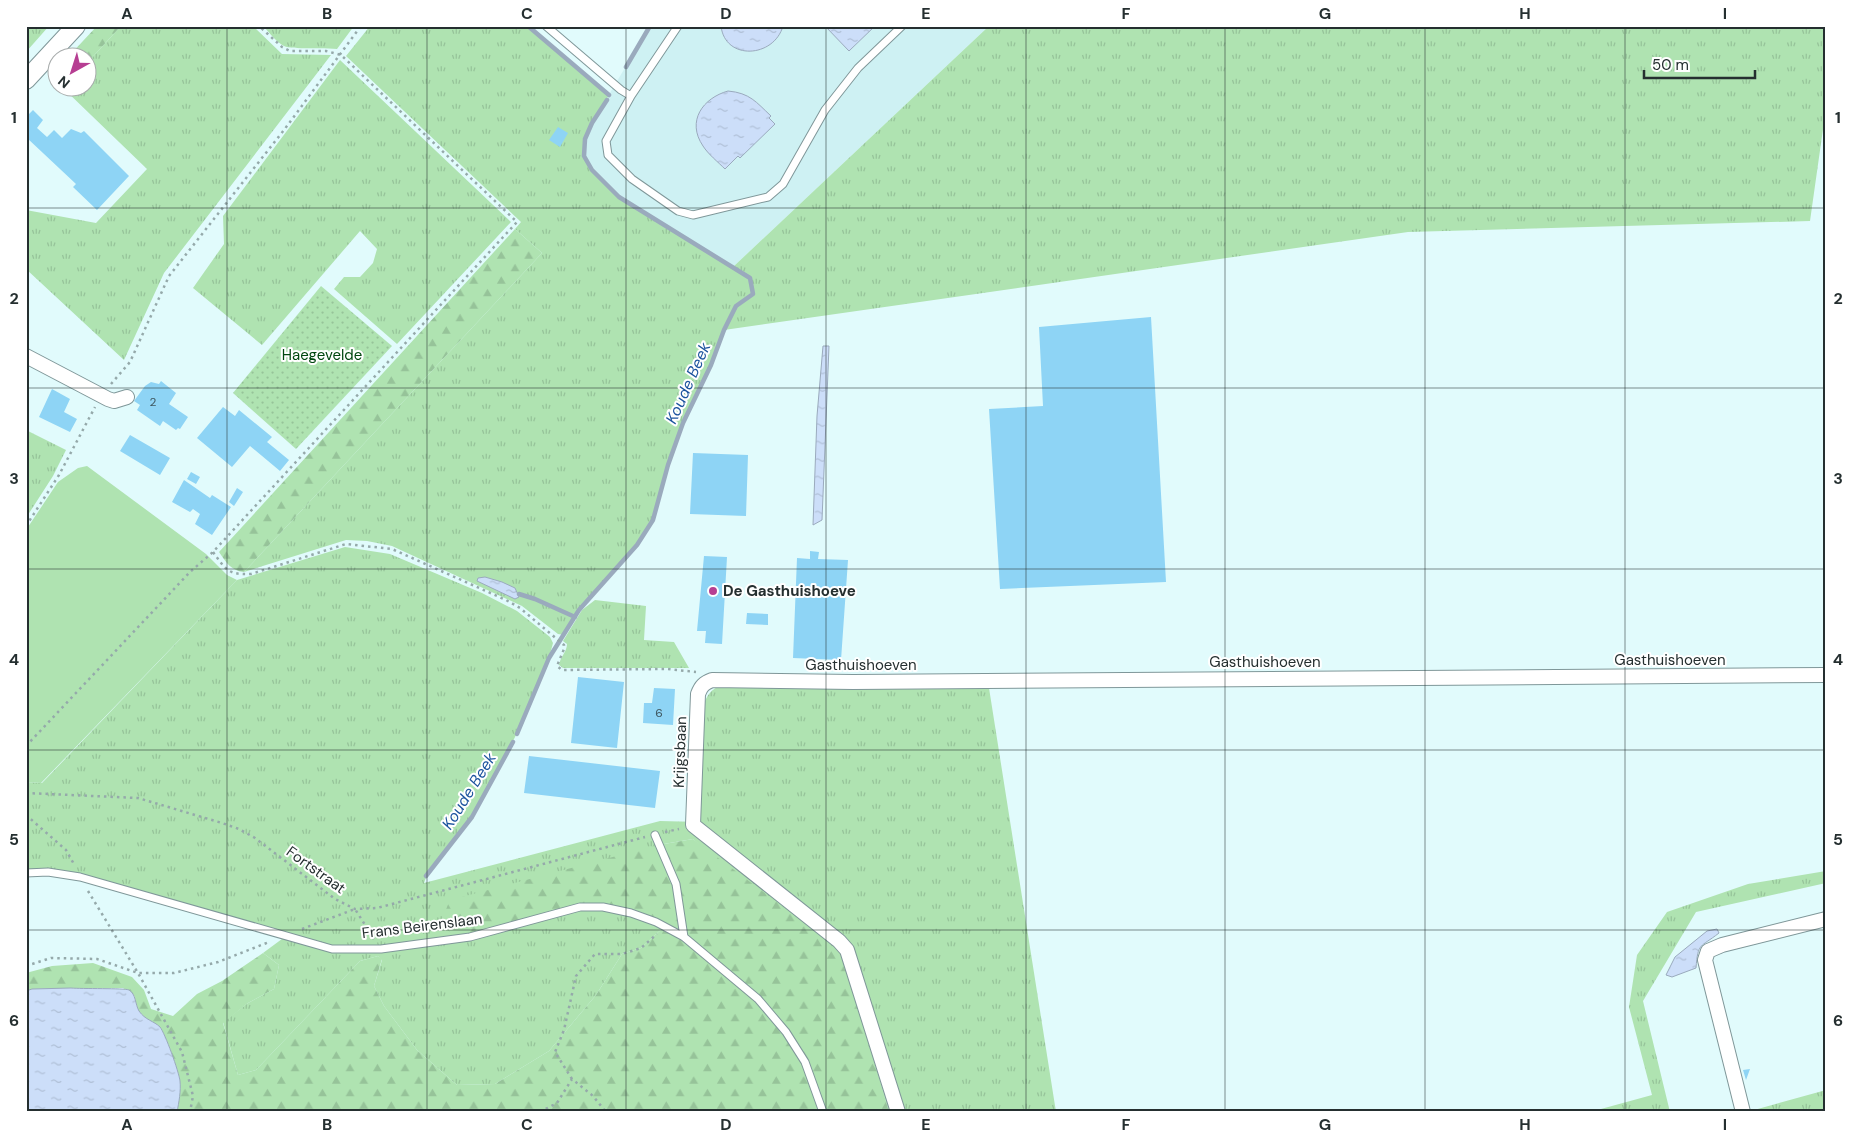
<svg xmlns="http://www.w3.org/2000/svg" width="1852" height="1138" viewBox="0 0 1852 1138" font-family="'DM Sans',sans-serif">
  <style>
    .built { fill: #cef1f3 }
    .grass { fill: url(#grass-tufts) }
    .forest { fill: url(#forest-firs) }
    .park { fill: #afe3b1 }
    .garden { fill: url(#garden-dots) }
    .water { fill: url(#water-ripples); stroke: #9aaabd }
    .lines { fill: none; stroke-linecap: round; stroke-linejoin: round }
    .stream { stroke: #9aaabd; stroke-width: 4.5 }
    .building { fill: #8ed4f5 }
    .service-casing { stroke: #7f9799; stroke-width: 9 }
    .minor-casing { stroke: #7f9799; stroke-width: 16 }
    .tertiary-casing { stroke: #7f9799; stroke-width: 20 }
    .path { stroke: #95a9aa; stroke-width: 2.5; stroke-dasharray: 2.5 4; stroke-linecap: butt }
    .service { stroke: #fff; stroke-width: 7 }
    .minor { stroke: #fff; stroke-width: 14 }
    .tertiary { stroke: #fff; stroke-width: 18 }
    .grid { fill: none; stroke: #252f30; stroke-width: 1; stroke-opacity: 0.55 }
    .poi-dot { fill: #b63e92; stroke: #fff; stroke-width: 2 }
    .labels { text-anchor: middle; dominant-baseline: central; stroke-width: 4; stroke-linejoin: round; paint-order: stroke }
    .number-label { font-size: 12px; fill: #3f5861 }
    .park-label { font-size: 15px; fill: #00460f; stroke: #fff }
    .poi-label { font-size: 15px; font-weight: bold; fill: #252f30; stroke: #fff; text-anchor: start }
    .street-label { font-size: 15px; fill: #252f30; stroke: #fff }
    .water-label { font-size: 16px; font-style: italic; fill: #1c539e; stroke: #fff }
    .neatline { fill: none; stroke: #252f30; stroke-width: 2 }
    .grid-label { font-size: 16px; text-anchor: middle; font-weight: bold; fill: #252f30 }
  </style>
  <defs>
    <pattern id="grass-tufts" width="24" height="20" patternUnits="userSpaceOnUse" patternTransform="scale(1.25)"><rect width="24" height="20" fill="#afe3b1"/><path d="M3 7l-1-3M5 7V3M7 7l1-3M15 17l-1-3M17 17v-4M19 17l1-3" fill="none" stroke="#96c399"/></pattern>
    <pattern id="forest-firs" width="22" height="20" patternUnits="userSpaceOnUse" patternTransform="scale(1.25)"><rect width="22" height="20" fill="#afe3b1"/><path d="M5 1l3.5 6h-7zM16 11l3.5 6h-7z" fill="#96c399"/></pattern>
    <pattern id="garden-dots" width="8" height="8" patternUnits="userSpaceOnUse" patternTransform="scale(1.25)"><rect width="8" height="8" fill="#afe3b1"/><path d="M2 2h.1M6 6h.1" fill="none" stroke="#96c399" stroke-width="1.8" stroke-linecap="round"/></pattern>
    <pattern id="water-ripples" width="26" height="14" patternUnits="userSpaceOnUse" patternTransform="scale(1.25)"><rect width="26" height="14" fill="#ccdef9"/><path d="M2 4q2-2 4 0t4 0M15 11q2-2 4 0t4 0" fill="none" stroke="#afbfd6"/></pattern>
  </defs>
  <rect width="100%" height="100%" fill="#e1fbfc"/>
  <path class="built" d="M 650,26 L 989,26 L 733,267 L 619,197 L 592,170 L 584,156 L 585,139 L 592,123 Z"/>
  <path class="grass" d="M 26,26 L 49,26 L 26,52 Z
    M 121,26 L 253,26 L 282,54 L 331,55 L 164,273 L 124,360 L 26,269 L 26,210 L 96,223 L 147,169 L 63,88 L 88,88 L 88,62 Z
    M 263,26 L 354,26 L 337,49 C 323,47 293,50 284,46 C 276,42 269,32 263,26 Z
    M 370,26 L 528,26 L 609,95 L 592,123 L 585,139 L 584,156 L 592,170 L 619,197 L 733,267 L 989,26 L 1826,26 L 1826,108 L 1810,221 L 1408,232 L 724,330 L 711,365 L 683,423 L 668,465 L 653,520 L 637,545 L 579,610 L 564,635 L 558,634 L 522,606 L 392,546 L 367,541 L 346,540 L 244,572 L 542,253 L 515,229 L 521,222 L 346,56 Z
    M 340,60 L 511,222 L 397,344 L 334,289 L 344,277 L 360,277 L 373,263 L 377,249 L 360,231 L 262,345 L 193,288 L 224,244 L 223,216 Z
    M 26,430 L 66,450 L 53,476 L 26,518 Z
    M 345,547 L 390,554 L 482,593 L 517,611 L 550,637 L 553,643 L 549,658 L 524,719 L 504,759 L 472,817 L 429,869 L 424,883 L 660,821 L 700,822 L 703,706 C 707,695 711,689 722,685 L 989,688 L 1056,1112 L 889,1112 L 851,983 L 693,839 L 658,845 L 580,907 L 603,907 L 665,926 L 641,948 L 622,954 L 596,995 L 549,1051 L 495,1084 L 457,1085 L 417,1050 L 384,1006 L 374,986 L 382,960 L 378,956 L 360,961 L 256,1070 L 238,1075 L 223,1022 L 248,1003 L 274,989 L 279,965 L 263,953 L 286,936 L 80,877 L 26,873 L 26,782 L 42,783 L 237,580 Z
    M 595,600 L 646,606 L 644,640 L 674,642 L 689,668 L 563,668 L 559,665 C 560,657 567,652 567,644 L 563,641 L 582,610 Z
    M 1826,871 L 1826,883 L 1696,912 L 1643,1001 L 1670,1112 L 1590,1112 L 1652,1095 L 1629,1007 L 1637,955 L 1667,912 L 1748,884 Z
    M 1826,1090 L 1826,1112 L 1747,1112 Z"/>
  <path class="forest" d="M 97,26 L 121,26 L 88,62 L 88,58 L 68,57 Z
    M 515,229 L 542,253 L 244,572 C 231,571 226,562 219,552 Z
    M 693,839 L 826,939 C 848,964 854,996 864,1027 C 872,1055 881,1083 889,1112 L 177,1112 L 180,1080 L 171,1051 L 159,1026 L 146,1019 L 137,1009 L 134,995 L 123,988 L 32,989 L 26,991 L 26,973 L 52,966 L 93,963 L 132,977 L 144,990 L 151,1009 L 173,1016 L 197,994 L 222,981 L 263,953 L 279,965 L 274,989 L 248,1003 L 223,1023 L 238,1075 L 256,1070 L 360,961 L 378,956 L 382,959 L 374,986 L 384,1006 L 417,1050 L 457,1085 L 495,1084 L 549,1051 L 596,995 L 622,954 L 641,948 L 665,926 L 656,922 L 591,906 L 457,938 C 438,923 441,922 450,900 L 658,845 Z"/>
  <path class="park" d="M 87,466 L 206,554 L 227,575 L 237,580 L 41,783 L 26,782 L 26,530 L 58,482 L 78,468 Z"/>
  <path class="garden" d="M 321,286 L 392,346 L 296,449 L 233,393 Z"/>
  <path class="water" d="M 721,26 L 783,26 C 774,58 725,61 721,26 Z
    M 825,26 L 875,26 L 849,51 Z
    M 728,91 C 750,93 756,102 771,116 L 769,118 L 775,124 L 740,158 L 738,156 L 725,169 C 718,162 708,154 703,146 C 686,121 703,98 728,91 Z
    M 823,346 L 829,346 L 822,520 L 813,525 L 817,416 Z
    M 485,577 L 502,582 L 515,588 L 519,597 L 515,599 L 477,581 L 478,578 Z
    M 1717,929 L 1719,933 C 1700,948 1698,942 1696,968 L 1672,977 L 1666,975 L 1675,957 L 1707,931 Z
    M 71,988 C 81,989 125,988 129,990 C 136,994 135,1004 139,1011 C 145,1020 154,1021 160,1027 C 165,1033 179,1072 180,1081 C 181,1091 179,1102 177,1112 L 26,1112 L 26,991 L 32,989 Z"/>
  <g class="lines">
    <path class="stream" d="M 528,26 L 609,95
      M 626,67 L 650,26
      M 519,594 L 535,599 L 575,617
      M 517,734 L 549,658 L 579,610 L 637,545 L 653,520 L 668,465 L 683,423 L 711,365 L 724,330 L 736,306 L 753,294 L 750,278 L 619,197 L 592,170 L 584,156 L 585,139 L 592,123 L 607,100
      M 426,876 L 472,817 L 513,742"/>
  </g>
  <path class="building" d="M 33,110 L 43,120 L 37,128 L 47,137 L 54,130 L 62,138 L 71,129 L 81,133 L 84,131 L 129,176 L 97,210 L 73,187 L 76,184 L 27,138 L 26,139 L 26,117 Z
    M 558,127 L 568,133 L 560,147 L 549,140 Z
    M 1151,317 L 1166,582 L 1000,589 L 989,409 L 1043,406 L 1039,327 Z
    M 161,381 L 176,393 L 169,404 L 188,417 L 180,429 L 178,428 L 176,430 L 163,421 L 160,426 L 137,410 L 140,405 L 134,401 L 145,386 L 151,382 L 159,384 Z
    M 52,389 L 70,399 L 64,412 L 77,419 L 70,432 L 39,417 Z
    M 223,407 L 235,416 L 239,410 L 272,437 L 267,442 L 289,460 L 280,471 L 250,446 L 232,467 L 197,438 Z
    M 130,435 L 170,458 L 160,475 L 120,451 Z
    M 693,453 L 748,455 L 746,516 L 690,514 Z
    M 191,472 L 200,477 L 196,484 L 187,479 Z
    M 184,480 L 210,498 L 212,495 L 231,507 L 212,535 L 195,524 L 200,514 L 193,509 L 190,512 L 172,502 Z
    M 237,488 L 243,492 L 234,506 L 229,502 Z
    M 810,551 L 819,552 L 818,559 L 848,560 L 841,660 L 793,658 L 797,558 L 810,559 Z
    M 704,556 L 727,557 L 722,644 L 705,643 L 706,631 L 697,631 Z
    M 747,613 L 768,614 L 768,625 L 746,624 Z
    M 578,677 L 624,682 L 617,748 L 571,743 Z
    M 654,688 L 675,689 L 673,725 L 643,723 L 644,703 L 652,703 Z
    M 529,756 L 660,771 L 655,808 L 524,793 Z
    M 1750,1069 L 1746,1080 L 1743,1070 Z"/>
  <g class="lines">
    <defs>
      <path id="service" d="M 546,26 L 621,90 L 631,96
        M 678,26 L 631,96 L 606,141 L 608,155 L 632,179 L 678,211 L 693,215 L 768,197 L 783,184 L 825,110 L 858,68 L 902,26
        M 655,835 L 676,884 L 684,937
        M 26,873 L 48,872 L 80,877 L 332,949 L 381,949 L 470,937 L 580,907 L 603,907 L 631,913 L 656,922 L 684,937 L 758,999 L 786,1032 L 805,1062 L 823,1112"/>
      <path id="minor" d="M 26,356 L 108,399 L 114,401 L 127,397
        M 898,1112 L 847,950 L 839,941 L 693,825 L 698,694 C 701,686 704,683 712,680 L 853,682 L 1826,675
        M 1743,1112 L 1705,960 L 1708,951 L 1722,945 L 1826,919"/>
      <path id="tertiary" d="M 26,80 L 76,26"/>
    </defs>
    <use href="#service" class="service-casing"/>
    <use href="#minor" class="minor-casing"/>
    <use href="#tertiary" class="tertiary-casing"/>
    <path class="path" d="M 111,384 L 130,362 L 169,276 L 284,130 L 361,26
      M 26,526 L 59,475 L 95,407
      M 213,552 C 226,570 228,575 251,574 L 346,544 L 392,549 L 506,600 L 520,608 L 564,645 L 564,649 L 557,666 L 562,670 L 667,669 L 696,672
      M 26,746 L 190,572 L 213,552 L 517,222 L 341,55 L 326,51 L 290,51 L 282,47 L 259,26
      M 26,793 L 138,798 L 222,823 L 239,829 L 255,838 L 335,899 L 355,909 L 377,908 L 645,837
      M 26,815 L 66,850 L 75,866
      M 665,832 L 679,829
      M 88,891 L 138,973 L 182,1052 L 193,1096 L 190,1112
      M 302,929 L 355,909 L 374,939
      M 26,966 L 51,958 L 97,959 L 138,973 L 174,973 L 218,962 L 269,942
      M 572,1079 L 555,1052 L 564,1030 L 576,976 L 595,954 L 622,954 L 641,948 L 657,934
      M 540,1112 L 557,1103 L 572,1079 L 593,1096 L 606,1112"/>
    <use href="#service" class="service"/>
    <use href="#minor" class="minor"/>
    <use href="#tertiary" class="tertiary"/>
  </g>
  <path class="grid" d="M 227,26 L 227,1112M 427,26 L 427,1112M 626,26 L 626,1112M 826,26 L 826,1112M 1026,26 L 1026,1112M 1225,26 L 1225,1112M 1425,26 L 1425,1112M 1625,26 L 1625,1112M 26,208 L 1826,208M 26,388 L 1826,388M 26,569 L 1826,569M 26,750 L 1826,750M 26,930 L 1826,930"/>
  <circle class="poi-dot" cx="713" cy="591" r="5"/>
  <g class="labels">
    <g class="number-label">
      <text x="153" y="402">2</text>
      <text x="659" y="713">6</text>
    </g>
    <g class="park-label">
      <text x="322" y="355">Haegevelde</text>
    </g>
    <g class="poi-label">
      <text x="723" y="591">De Gasthuishoeve</text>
    </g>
    <g class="street-label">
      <text x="1670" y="660">Gasthuishoeven</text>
      <text x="1265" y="662">Gasthuishoeven</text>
      <text x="861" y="665">Gasthuishoeven</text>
      <text transform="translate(680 752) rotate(-88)">Krijgsbaan</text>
      <text transform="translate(316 870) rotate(36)">Fortstraat</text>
      <text transform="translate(422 926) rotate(-7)">Frans Beirenslaan</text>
    </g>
    <g class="water-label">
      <text transform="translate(688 383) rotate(-66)">Koude Beek</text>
      <text transform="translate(469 791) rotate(-58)">Koude Beek</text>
    </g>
  </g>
  <rect width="1852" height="1138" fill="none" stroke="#ffffff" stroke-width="55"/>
  <g transform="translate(72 72) rotate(219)"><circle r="24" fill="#ffffff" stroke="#a8acac"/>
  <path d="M0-4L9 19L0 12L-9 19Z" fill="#b63e92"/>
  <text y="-8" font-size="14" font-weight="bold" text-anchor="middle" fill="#252f30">N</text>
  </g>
  <path d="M1644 70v8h111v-8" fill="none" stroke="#252f30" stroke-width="2.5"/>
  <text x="1652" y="70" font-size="15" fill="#252f30" stroke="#ffffff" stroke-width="4" paint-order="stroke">50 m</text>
  <rect x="28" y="28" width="1796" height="1082" class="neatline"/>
  <g class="grid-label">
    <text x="127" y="19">A</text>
    <text x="327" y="19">B</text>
    <text x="527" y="19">C</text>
    <text x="726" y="19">D</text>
    <text x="926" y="19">E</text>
    <text x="1126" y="19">F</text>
    <text x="1325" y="19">G</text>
    <text x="1525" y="19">H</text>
    <text x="1725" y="19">I</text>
    <text x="14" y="123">1</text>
    <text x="1838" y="123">1</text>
    <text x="14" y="304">2</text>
    <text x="1838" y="304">2</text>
    <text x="14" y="484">3</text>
    <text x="1838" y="484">3</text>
    <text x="14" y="665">4</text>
    <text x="1838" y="665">4</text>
    <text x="14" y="845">5</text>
    <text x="1838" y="845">5</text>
    <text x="14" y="1026">6</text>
    <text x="1838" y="1026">6</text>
    <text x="127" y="1130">A</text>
    <text x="327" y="1130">B</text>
    <text x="527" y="1130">C</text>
    <text x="726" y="1130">D</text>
    <text x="926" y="1130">E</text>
    <text x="1126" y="1130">F</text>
    <text x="1325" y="1130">G</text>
    <text x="1525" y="1130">H</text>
    <text x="1725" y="1130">I</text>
  </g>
</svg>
